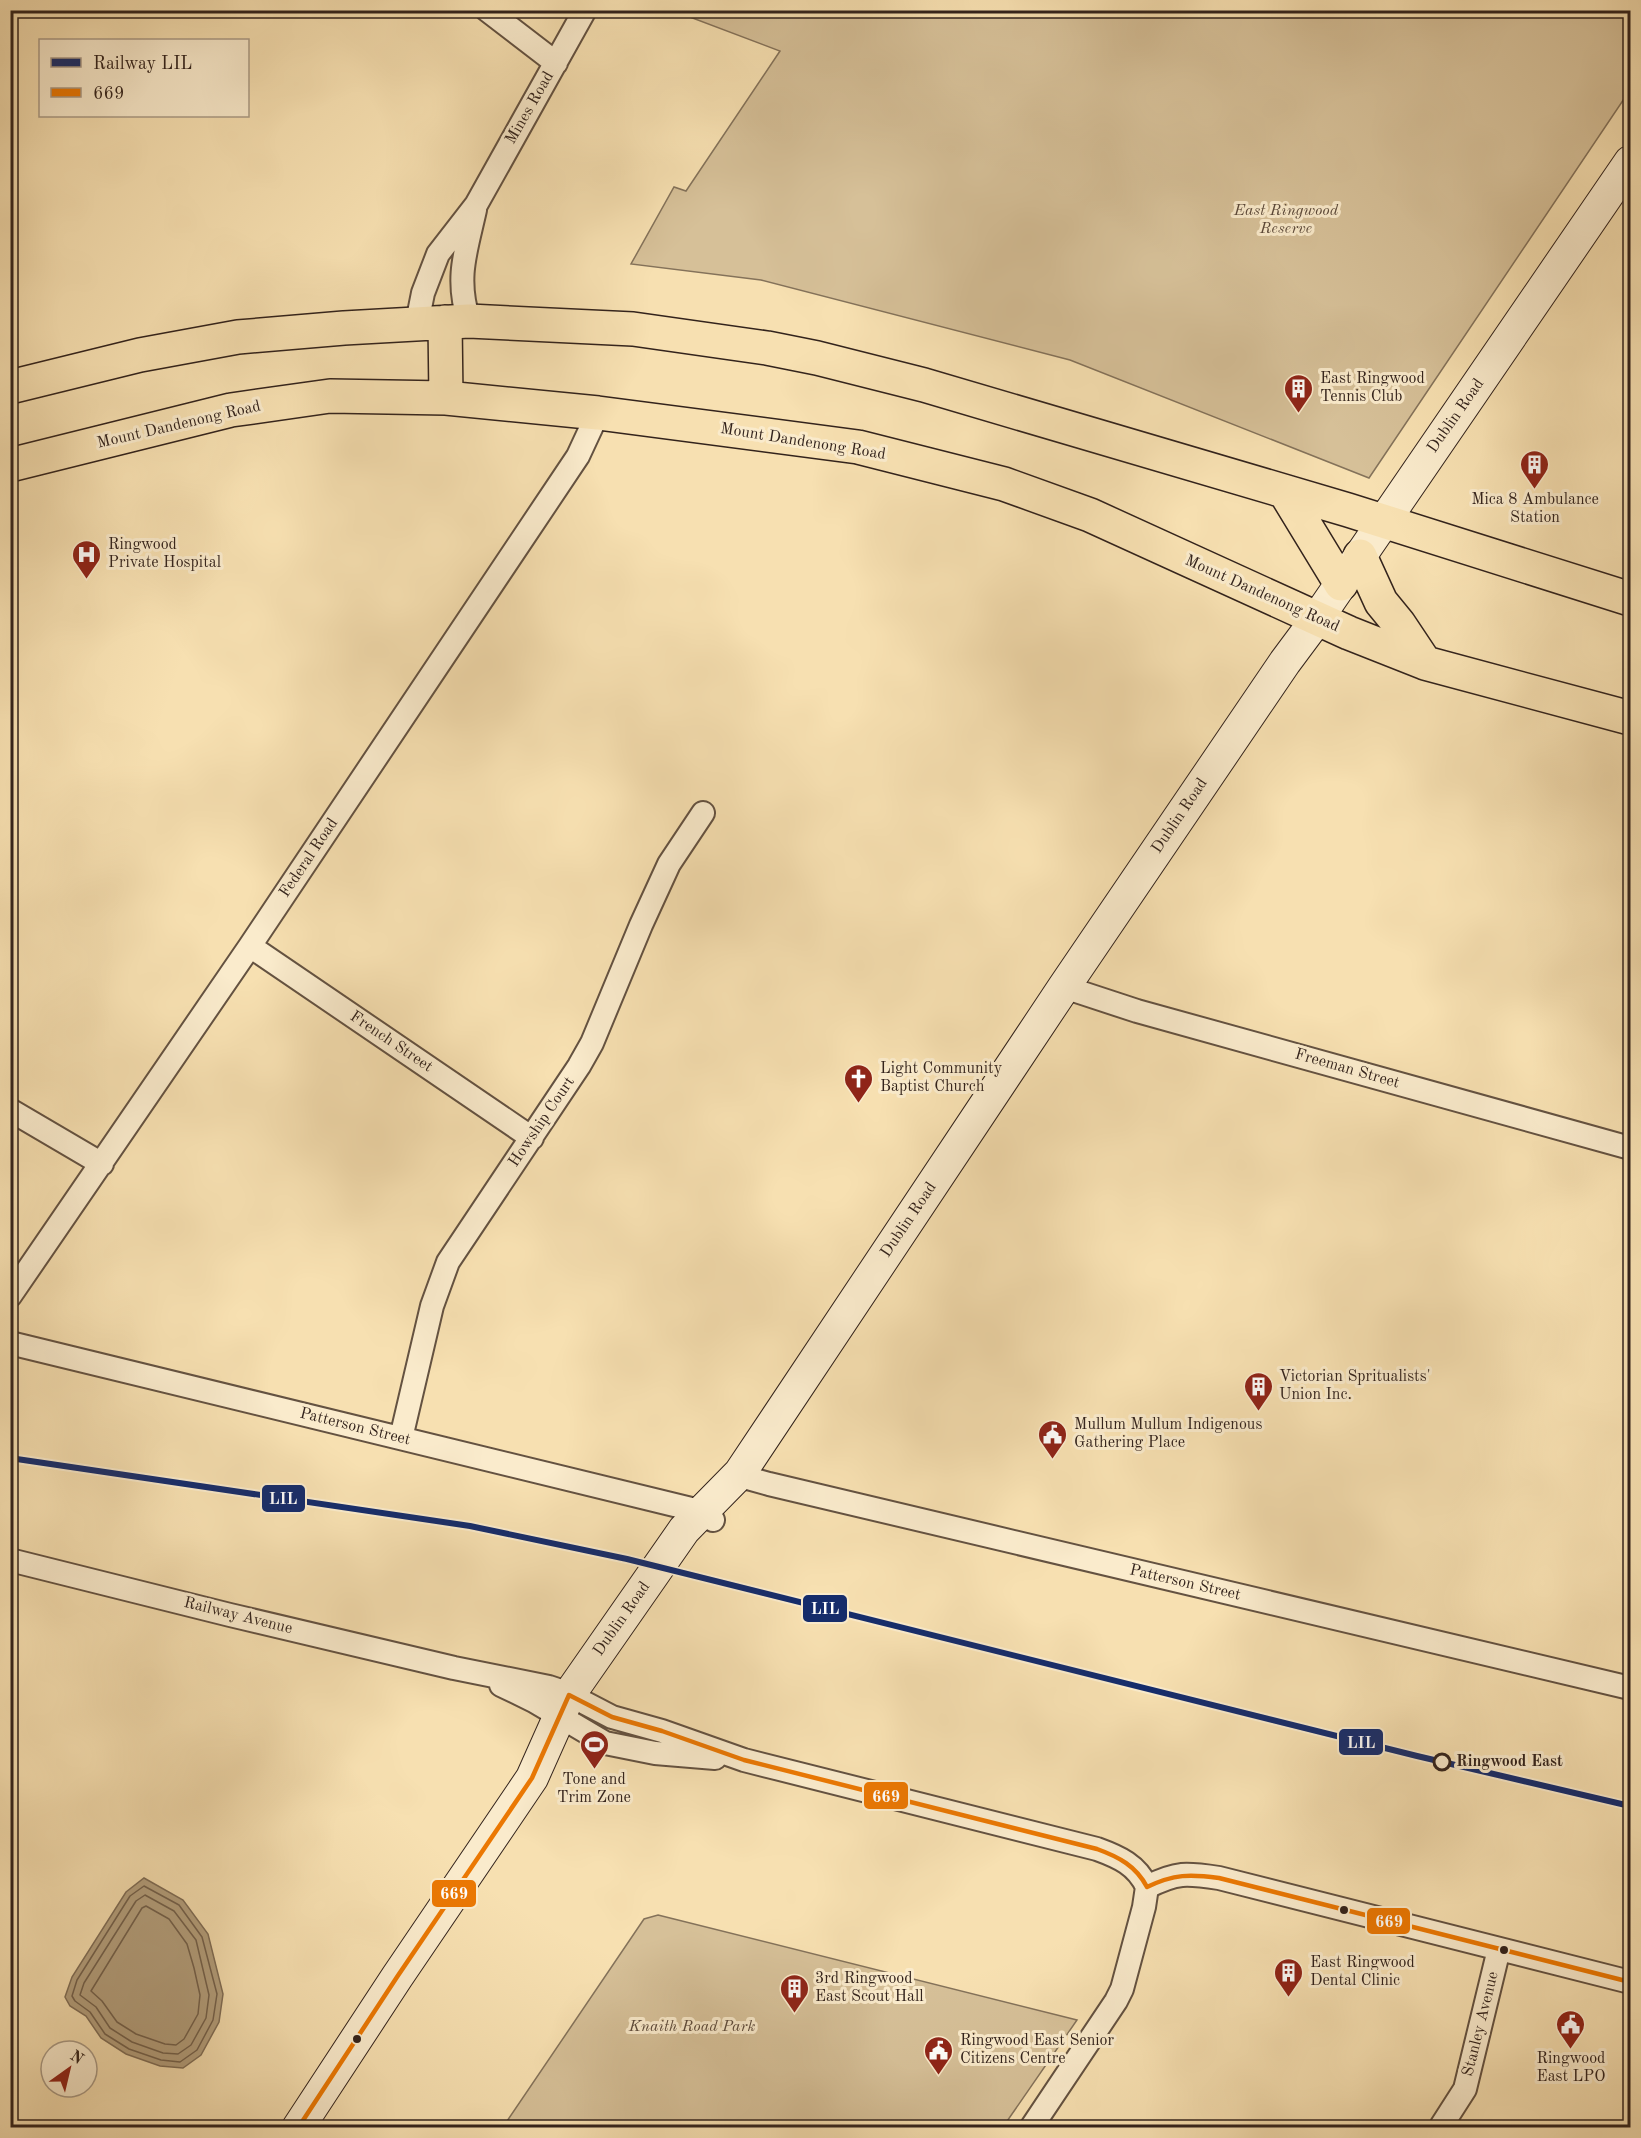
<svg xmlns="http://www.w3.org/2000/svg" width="1641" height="2138" viewBox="0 0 1641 2138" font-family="'Old Standard TT',serif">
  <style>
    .green { fill: #d6c098; stroke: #84725a; stroke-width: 1.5 }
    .water { fill: #b4a07e; stroke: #806e57; stroke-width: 1.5 }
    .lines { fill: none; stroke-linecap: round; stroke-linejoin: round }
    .shore { stroke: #74624d; stroke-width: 1.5 }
    .minor-casing { stroke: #645241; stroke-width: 26 }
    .secondary-casing { stroke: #33231c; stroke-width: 34 }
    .primary-casing { stroke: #33231c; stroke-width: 36 }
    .minor { stroke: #faebcc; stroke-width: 22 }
    .secondary { stroke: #faebcc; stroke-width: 32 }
    .primary { stroke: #f7e0b1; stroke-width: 33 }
    .bus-1-casing { stroke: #faebcc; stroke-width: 9 }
    .bus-1 { stroke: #eb7803; stroke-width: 4.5 }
    .rail-1-casing { stroke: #faebcc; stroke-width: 10 }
    .rail-1 { stroke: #152c6b; stroke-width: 6 }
    .stop-dot { fill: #faebcc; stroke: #33231c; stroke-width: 3 }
    .bus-dot { fill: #33231c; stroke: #faebcc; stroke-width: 2 }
    .labels { text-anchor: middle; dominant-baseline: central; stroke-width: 6; stroke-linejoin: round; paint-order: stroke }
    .street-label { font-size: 16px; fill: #33231c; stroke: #faebcc }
    .park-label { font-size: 16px; font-style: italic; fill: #5c4a3b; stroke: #faebcc }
    .poi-label { font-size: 16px; fill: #33231c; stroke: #faebcc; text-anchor: start }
    .stop-label { font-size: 16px; font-weight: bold; fill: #33231c; stroke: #faebcc; text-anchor: start }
    .line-badge { stroke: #faebcc; stroke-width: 2 }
    .badge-label { font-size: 16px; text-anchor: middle; font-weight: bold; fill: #fff }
  </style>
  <rect width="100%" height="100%" fill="#f7e0b1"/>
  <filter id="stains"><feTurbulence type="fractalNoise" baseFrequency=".00333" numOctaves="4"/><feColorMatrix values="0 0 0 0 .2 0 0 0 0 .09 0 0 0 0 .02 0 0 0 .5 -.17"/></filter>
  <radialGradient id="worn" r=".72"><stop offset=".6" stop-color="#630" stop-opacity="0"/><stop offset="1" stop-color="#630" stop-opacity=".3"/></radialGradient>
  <path class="green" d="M 674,11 L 1630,11 L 1630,90 L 1369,478 L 1070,360 L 761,280 L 631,264 L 674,187 L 686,191 L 780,51 Z
    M 658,1915 L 1077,2020 L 1003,2127 L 503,2127 L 644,1919 Z"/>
  <path class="water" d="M 144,1878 L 183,1900 L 208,1934 L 223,1994 L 219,2022 L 201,2055 L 183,2068 L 160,2066 L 126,2054 L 101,2038 L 86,2016 L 70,2006 L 65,1997 L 72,1977 L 126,1892 Z"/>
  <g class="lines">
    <path class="shore" d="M 144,1886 L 179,1905 L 202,1937 L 217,1994 L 213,2020 L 197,2050 L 180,2062 L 161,2060 L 129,2049 L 105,2034 L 90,2012 L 75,2001 L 72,1996 L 77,1980 L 130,1896 Z
      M 145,1895 L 174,1911 L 196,1940 L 209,1995 L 206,2018 L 191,2045 L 178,2054 L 163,2053 L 132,2042 L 110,2028 L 96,2007 L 80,1995 L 84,1983 L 136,1901 Z
      M 146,1906 L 169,1919 L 187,1944 L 194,1968 L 200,1995 L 198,2014 L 184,2039 L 176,2045 L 165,2044 L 136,2034 L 117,2022 L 102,2001 L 91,1991 L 142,1908 Z"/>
    <defs>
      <path id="minor" d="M 487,10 L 556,63
        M 469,321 C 455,278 466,251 475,210
        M 417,323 L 423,293 L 438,254 L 476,205 L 585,10
        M 250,946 L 532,1138
        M 1064,987 L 1137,1011 L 1630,1148
        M 10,1110 L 102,1164
        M 10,1296 L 250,946 L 578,456 L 598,413
        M 10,1343 L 691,1509 L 713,1520
        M 401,1438 L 432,1306 L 448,1262 L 579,1066 L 592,1043 L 641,925 L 669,864 L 703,813
        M 740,1473 L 751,1479 L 769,1484 L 1630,1688
        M 10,1560 L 230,1615 L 454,1668 L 549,1687 L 564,1692 L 612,1717 L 662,1731 L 744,1760 L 1097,1849 C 1119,1857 1137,1865 1147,1887
        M 501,1685 L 534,1701 L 605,1743 L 655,1753 L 715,1758
        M 1147,1887 C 1177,1872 1186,1873 1219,1878 L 1630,1982
        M 1031,2128 L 1116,2001 L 1122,1989 L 1144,1907 L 1147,1887
        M 1440,2128 L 1465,2089 L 1499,1949"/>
      <path id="secondary" d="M 298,2128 L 397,1977 L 532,1778 L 569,1695 L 684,1530 L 740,1473 L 1064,987 L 1285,662 L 1317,619 L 1630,162"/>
      <path id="primary" d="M 445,322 L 446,398
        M 10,387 L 140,355 L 238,337 L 344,328 L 469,321 L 633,329 L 767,348 L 817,358 L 924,385 L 1348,510 L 1630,599
        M 10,465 L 231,410 L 330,396 L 446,398 L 598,413 L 858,447 L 1004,484 L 1090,515 L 1349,633 L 1425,663 L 1630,718
        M 1285,492 L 1341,584
        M 1360,556 L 1381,602 L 1399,624 L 1425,663"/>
    </defs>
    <use href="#minor" class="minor-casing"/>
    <use href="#secondary" class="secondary-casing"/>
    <use href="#primary" class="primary-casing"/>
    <use href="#minor" class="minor"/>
    <use href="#secondary" class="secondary"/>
    <use href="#primary" class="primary"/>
    <defs>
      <path id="bus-1" d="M 1147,1887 C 1174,1874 1190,1874 1219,1878 L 1630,1982
        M 298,2128 L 397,1977 L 532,1778 L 569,1695 L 612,1717 L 662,1731 L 744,1760 L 1097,1849 C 1119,1857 1136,1866 1147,1887"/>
    </defs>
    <use href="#bus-1" class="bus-1-casing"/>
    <use href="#bus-1" class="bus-1"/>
    <defs>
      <path id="rail-1" d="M 10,1458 L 470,1526 L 627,1559 L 1417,1756 L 1630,1806"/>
    </defs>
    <use href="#rail-1" class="rail-1-casing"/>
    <use href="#rail-1" class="rail-1"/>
  </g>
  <defs>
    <symbol id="building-pin" viewBox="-11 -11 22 30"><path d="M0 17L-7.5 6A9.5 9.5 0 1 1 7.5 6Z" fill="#8f2418" stroke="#faebcc"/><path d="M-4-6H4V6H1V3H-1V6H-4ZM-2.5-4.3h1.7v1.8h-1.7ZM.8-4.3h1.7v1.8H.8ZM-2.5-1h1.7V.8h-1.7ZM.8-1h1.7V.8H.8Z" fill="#fff"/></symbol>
    <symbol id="hospital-pin" viewBox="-11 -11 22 30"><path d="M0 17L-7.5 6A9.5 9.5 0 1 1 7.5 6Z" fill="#8f2418" stroke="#faebcc"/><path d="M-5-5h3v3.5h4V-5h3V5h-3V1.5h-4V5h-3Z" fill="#fff"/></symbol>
    <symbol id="church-pin" viewBox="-11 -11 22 30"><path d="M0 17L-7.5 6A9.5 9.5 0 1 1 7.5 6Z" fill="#8f2418" stroke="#faebcc"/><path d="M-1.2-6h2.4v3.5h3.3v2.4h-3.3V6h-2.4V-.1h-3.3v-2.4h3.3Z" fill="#fff"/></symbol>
    <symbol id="civic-pin" viewBox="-11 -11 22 30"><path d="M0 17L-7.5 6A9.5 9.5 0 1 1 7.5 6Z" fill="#8f2418" stroke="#faebcc"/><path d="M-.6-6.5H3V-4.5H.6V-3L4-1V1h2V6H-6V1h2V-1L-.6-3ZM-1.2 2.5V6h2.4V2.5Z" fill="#fff"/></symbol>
    <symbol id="stadium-pin" viewBox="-11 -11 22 30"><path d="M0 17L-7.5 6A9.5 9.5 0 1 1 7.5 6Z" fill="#8f2418" stroke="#faebcc"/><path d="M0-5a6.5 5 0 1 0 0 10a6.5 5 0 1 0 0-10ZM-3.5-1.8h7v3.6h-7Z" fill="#fff"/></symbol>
  </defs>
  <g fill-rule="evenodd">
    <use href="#building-pin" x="1282" y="372" width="33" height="45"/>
    <use href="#building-pin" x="1518" y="448" width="33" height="45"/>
    <use href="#hospital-pin" x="70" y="538" width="33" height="45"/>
    <use href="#church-pin" x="842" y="1062" width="33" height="45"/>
    <use href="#building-pin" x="1242" y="1370" width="33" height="45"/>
    <use href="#civic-pin" x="1036" y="1418" width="33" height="45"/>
    <use href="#stadium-pin" x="578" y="1728" width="33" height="45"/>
    <use href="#building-pin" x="1272" y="1956" width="33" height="45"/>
    <use href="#building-pin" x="778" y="1972" width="33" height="45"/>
    <use href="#civic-pin" x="1554" y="2008" width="33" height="45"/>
    <use href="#civic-pin" x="922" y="2034" width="33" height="45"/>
  </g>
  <circle class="stop-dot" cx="1442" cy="1762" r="8"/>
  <g class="bus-dot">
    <circle cx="1344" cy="1910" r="5"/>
    <circle cx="1504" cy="1950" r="5"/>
    <circle cx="357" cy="2039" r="5"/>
  </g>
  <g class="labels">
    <g class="street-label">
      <text transform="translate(530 108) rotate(-60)">Mines Road</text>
      <text transform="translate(1456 416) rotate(-55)">Dublin Road</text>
      <text transform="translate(179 425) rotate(-13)">Mount Dandenong Road</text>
      <text transform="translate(803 442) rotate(9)">Mount Dandenong Road</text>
      <text transform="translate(1262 594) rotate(24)">Mount Dandenong Road</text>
      <text transform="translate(1180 816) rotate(-56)">Dublin Road</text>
      <text transform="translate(309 858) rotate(-56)">Federal Road</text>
      <text transform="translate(391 1042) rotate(34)">French Street</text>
      <text transform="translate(1347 1069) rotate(16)">Freeman Street</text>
      <text transform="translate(542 1122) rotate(-56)">Howship Court</text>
      <text transform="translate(909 1220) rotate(-56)">Dublin Road</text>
      <text transform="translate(355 1427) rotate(14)">Patterson Street</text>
      <text transform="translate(1185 1583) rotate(13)">Patterson Street</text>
      <text transform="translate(238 1616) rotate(14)">Railway Avenue</text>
      <text transform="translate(622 1619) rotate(-55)">Dublin Road</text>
      <text transform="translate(1481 2024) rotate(-76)">Stanley Avenue</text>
    </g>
    <g class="park-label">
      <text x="1286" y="211">East Ringwood<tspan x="1286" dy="18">Reserve</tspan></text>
      <text x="692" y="2027">Knaith Road Park</text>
    </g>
    <g class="poi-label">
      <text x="1320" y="379">East Ringwood<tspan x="1320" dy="18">Tennis Club</tspan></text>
      <text x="1535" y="500" text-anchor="middle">Mica 8 Ambulance<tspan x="1535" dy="18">Station</tspan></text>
      <text x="108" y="545">Ringwood<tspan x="108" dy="18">Private Hospital</tspan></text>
      <text x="880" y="1069">Light Community<tspan x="880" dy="18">Baptist Church</tspan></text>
      <text x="1279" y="1377">Victorian Spritualists'<tspan x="1279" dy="18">Union Inc.</tspan></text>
      <text x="1074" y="1425">Mullum Mullum Indigenous<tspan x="1074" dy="18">Gathering Place</tspan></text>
      <text x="594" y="1780" text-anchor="middle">Tone and<tspan x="594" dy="18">Trim Zone</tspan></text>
      <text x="1310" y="1963">East Ringwood<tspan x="1310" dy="18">Dental Clinic</tspan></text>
      <text x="815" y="1979">3rd Ringwood<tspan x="815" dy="18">East Scout Hall</tspan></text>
      <text x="960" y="2041">Ringwood East Senior<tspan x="960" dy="18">Citizens Centre</tspan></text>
      <text x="1571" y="2059" text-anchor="middle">Ringwood<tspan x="1571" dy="18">East LPO</tspan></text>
    </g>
    <g class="stop-label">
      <text x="1456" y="1762">Ringwood East</text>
    </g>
  </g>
  <g class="line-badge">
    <rect x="261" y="1484" width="45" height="29" rx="6" fill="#152c6b"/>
    <rect x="802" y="1594" width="46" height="29" rx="6" fill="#152c6b"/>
    <rect x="1338" y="1728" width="46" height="28" rx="6" fill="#152c6b"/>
    <rect x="863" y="1781" width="46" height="29" rx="6" fill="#eb7803"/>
    <rect x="431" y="1879" width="46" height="29" rx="6" fill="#eb7803"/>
    <rect x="1366" y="1907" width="45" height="28" rx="6" fill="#eb7803"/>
  </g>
  <g class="badge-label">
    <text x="283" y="1504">LIL</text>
    <text x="825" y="1614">LIL</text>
    <text x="1361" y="1748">LIL</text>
    <text x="886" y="1802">669</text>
    <text x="454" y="1899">669</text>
    <text x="1389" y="1927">669</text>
  </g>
  <rect width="1641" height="2138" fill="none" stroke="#f7e0b1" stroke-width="36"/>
  <rect x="12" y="12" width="1617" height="2114" fill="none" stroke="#33231c" stroke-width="3"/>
  <rect x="18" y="18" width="1605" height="2102" fill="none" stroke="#33231c" stroke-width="1.5"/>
  <rect x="39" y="39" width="210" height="78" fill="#faebcc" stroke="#aa9b86" stroke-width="1.5"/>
  <rect x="51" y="58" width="30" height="9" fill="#152c6b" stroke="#aa9b86" stroke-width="1.5"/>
  <text x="93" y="69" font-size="18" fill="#33231c">Railway LIL</text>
  <rect x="51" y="88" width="30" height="9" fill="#eb7803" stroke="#aa9b86" stroke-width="1.5"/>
  <text x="93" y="99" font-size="18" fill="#33231c">669</text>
  <g transform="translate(69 2069) rotate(34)"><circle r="28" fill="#faebcc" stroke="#aa9b86" stroke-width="1.5"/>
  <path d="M0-4.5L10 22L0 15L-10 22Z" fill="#8f2418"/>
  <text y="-9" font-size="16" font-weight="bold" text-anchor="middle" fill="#33231c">N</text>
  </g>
  <rect width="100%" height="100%" filter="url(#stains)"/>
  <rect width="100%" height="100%" fill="url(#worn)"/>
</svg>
